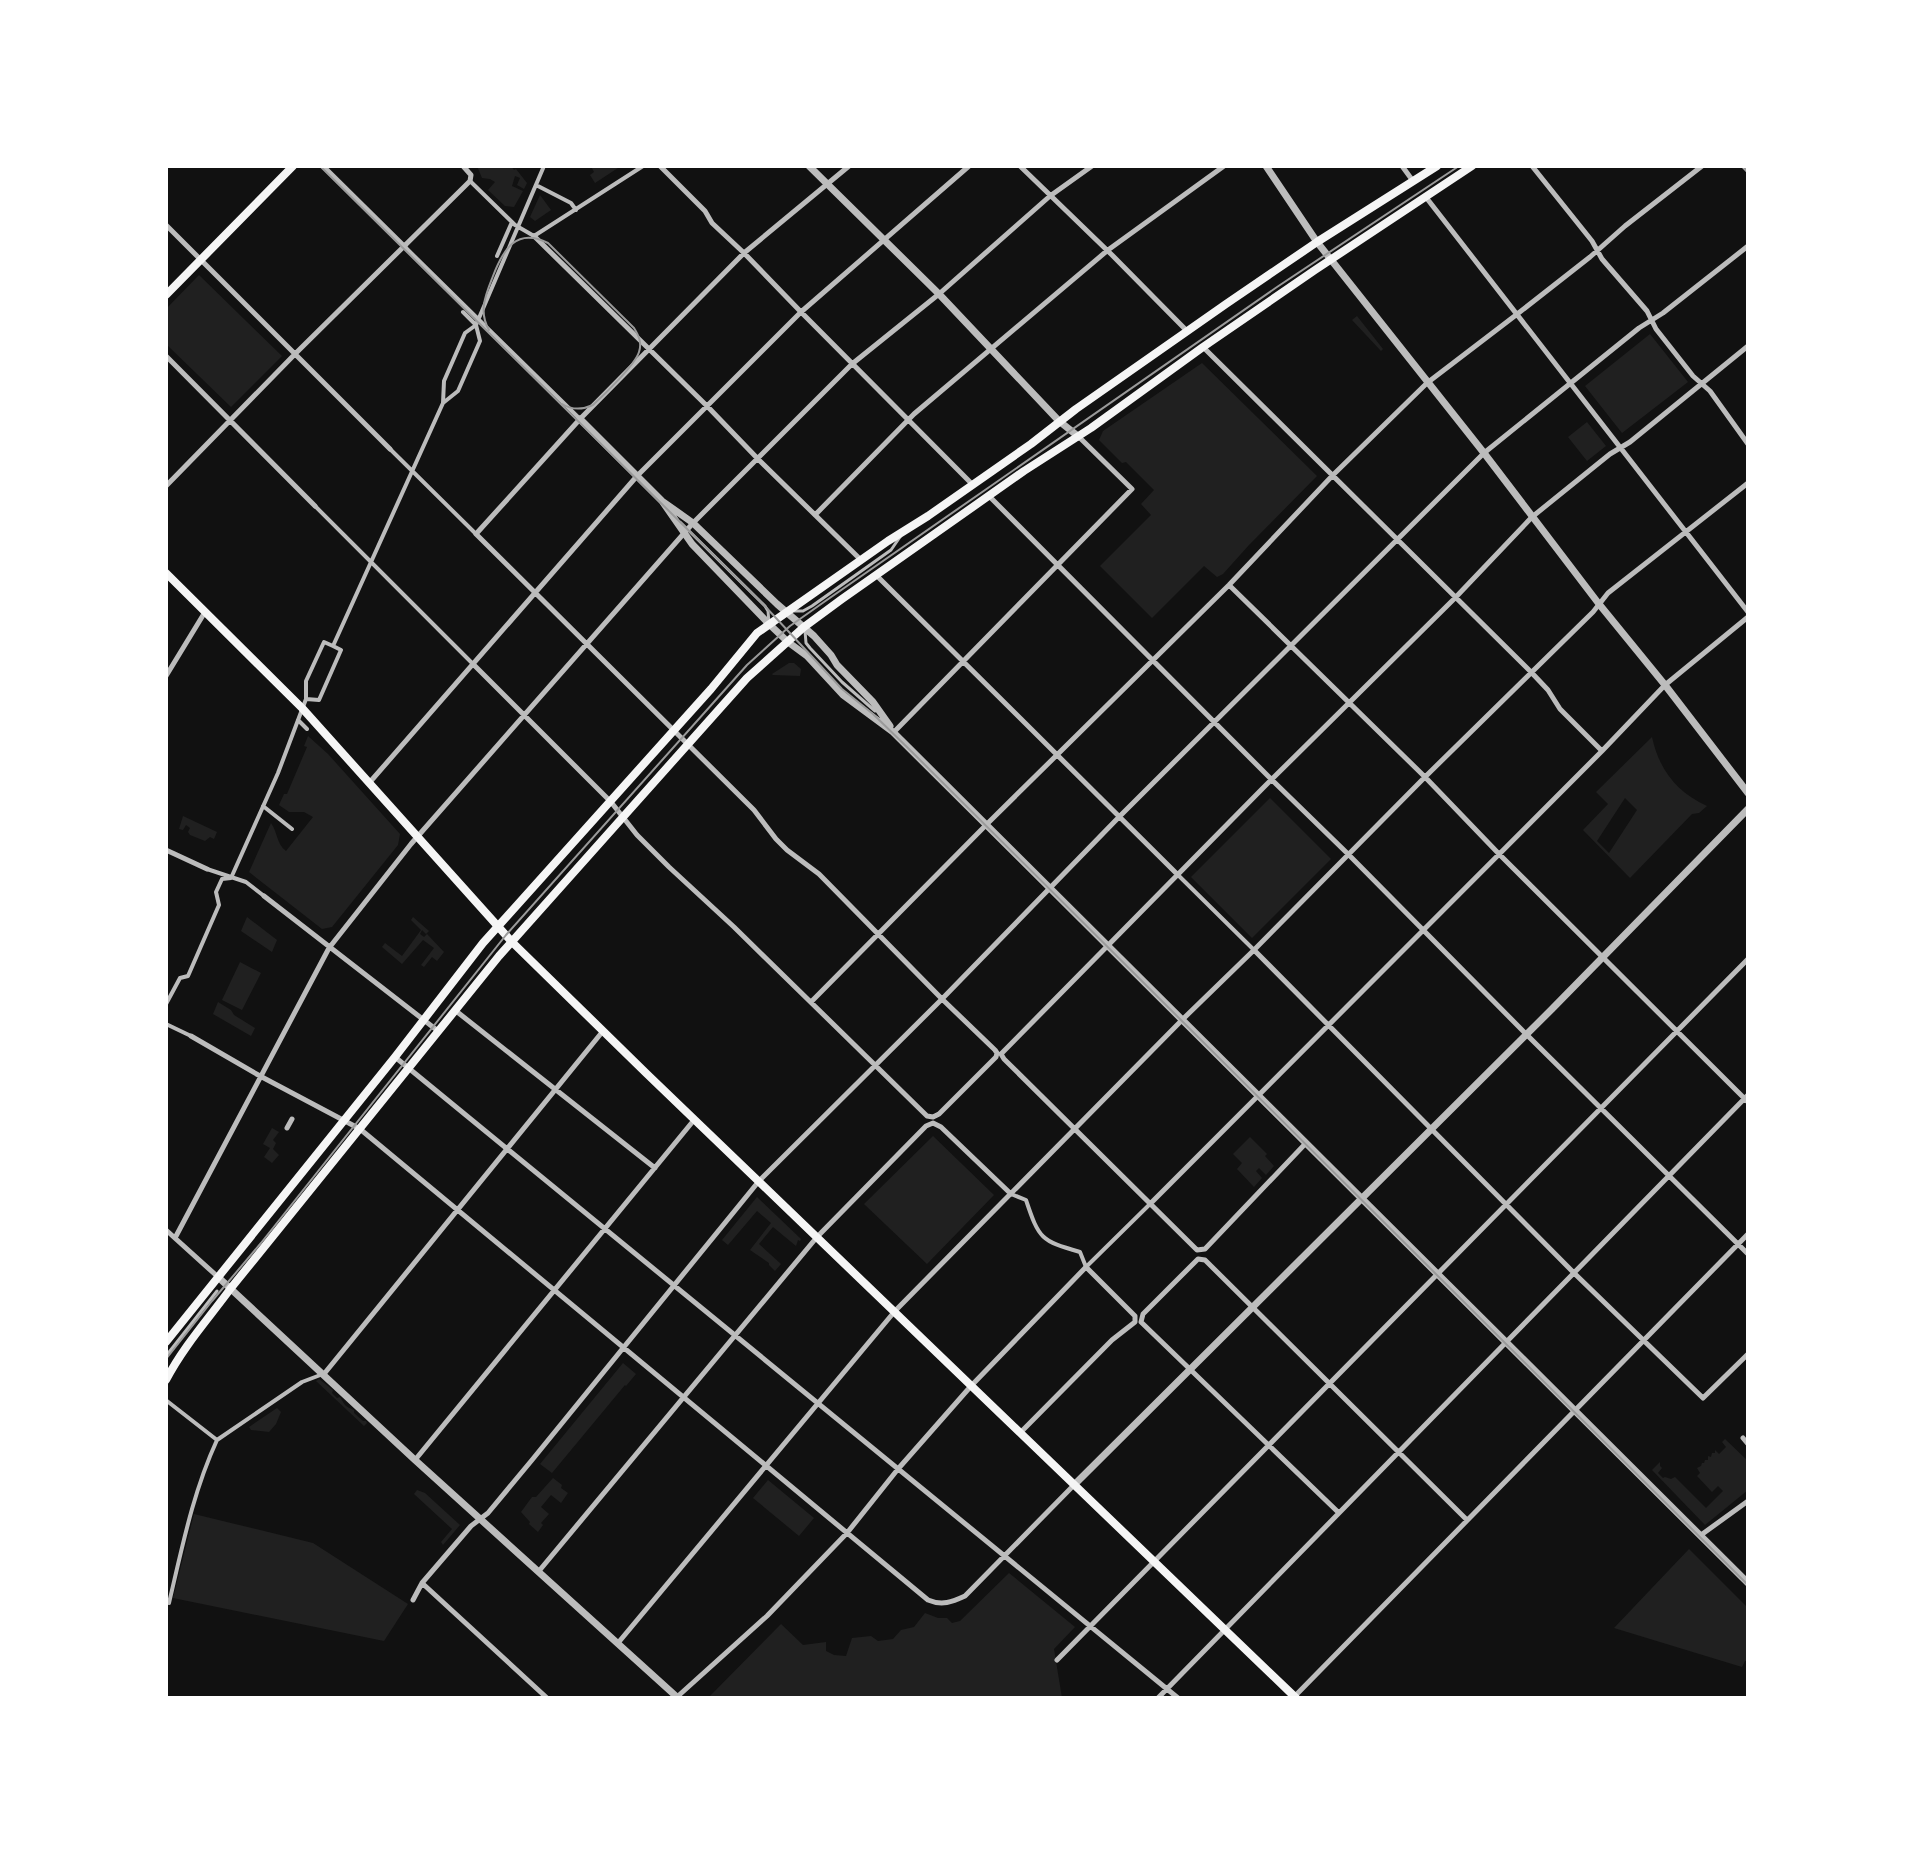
<svg xmlns="http://www.w3.org/2000/svg" width="1914" height="1864" viewBox="0 0 1914 1864" font-family="'Source Serif 4',serif">
  <style>
    .green { fill: #202020; fill-rule: evenodd }
    .lines { fill: none; stroke-linecap: round; stroke-linejoin: round }
    .service { stroke: #bcbcbc; stroke-width: 3 }
    .pedestrian { stroke: #bcbcbc; stroke-width: 4 }
    .minor { stroke: #bcbcbc; stroke-width: 5 }
    .tertiary { stroke: #bcbcbc; stroke-width: 7 }
    .secondary { stroke: #f5f5f5; stroke-width: 8 }
    .primary { stroke: #f5f5f5; stroke-width: 8 }
    .tram { stroke: #9a9a9a; stroke-width: 2 }
  </style>
  <rect width="100%" height="100%" fill="#111"/>
  <path class="green" d="M 477,166 L 511,166 L 514,170 L 516,169 L 527,183 L 524,189 L 517,185 L 520,178 L 515,176 L 512,186 L 523,191 L 514,207 L 505,206 L 488,190 L 495,182 L 490,179 L 482,178 Z
    M 591,166 L 621,166 L 595,183 L 590,175 L 594,172 Z
    M 540,195 L 551,210 L 535,221 L 530,217 Z
    M 199,275 L 282,356 L 231,407 L 166,344 L 166,309 Z
    M 1357,316 L 1383,349 L 1381,351 L 1352,320 Z
    M 1650,334 L 1688,382 L 1622,433 L 1585,386 Z
    M 1202,363 L 1317,476 L 1249,545 L 1223,574 L 1217,577 L 1204,566 L 1152,618 L 1100,566 L 1151,515 L 1141,504 L 1154,490 L 1126,462 L 1122,463 L 1099,440 L 1103,431 Z
    M 1587,422 L 1606,446 L 1587,461 L 1568,437 Z
    M 789,663 L 794,663 L 801,669 L 800,676 L 773,675 L 772,674 Z
    M 308,736 L 328,754 L 400,834 L 398,845 L 332,927 L 322,929 L 249,872 L 271,823 C 278,833 276,843 286,851 L 313,817 L 304,812 L 289,812 L 279,805 L 284,794 L 287,794 L 307,747 L 304,746 Z
    M 1652,737 C 1659,769 1676,792 1707,806 L 1699,813 L 1692,814 L 1630,878 L 1583,830 L 1608,804 L 1596,792 ZM 1625,798 L 1637,810 L 1609,853 L 1597,841 Z
    M 1270,798 L 1331,859 L 1252,938 L 1191,877 Z
    M 183,816 L 217,832 L 214,839 L 210,837 L 205,841 L 190,835 L 188,832 L 190,828 L 186,825 L 183,830 L 179,829 Z
    M 247,917 L 277,940 L 272,952 L 241,931 Z
    M 413,917 L 429,931 L 426,934 L 422,930 L 420,934 L 424,937 L 427,934 L 444,952 L 437,961 L 432,957 L 424,967 L 421,965 L 434,948 L 423,940 L 402,964 L 382,947 L 385,943 L 402,956 L 421,930 L 411,920 Z
    M 240,962 L 261,973 L 242,1010 L 222,1000 Z
    M 218,1002 L 231,1010 L 234,1015 L 255,1028 L 251,1036 L 213,1014 Z
    M 272,1128 L 279,1132 L 273,1140 L 276,1143 L 273,1149 L 279,1155 L 272,1163 L 264,1157 L 270,1148 L 263,1144 Z
    M 933,1136 L 994,1195 L 927,1264 L 864,1204 Z
    M 1250,1137 L 1267,1154 L 1265,1156 L 1274,1166 L 1266,1175 L 1259,1168 L 1256,1171 L 1262,1178 L 1254,1187 L 1237,1169 L 1242,1163 L 1233,1154 Z
    M 757,1197 L 801,1239 L 800,1241 L 798,1240 L 796,1246 L 773,1227 L 759,1244 L 781,1264 L 775,1271 L 769,1265 L 769,1263 L 750,1250 L 771,1223 L 757,1211 L 728,1245 L 722,1240 Z
    M 623,1363 L 636,1374 L 626,1386 L 625,1385 L 552,1473 L 540,1464 Z
    M 319,1379 L 333,1390 L 332,1393 L 337,1398 L 340,1397 C 345,1405 344,1406 354,1410 L 354,1413 L 363,1421 L 366,1421 L 367,1423 L 364,1426 L 316,1381 Z
    M 277,1408 L 281,1412 L 276,1424 L 269,1432 L 251,1430 L 249,1427 Z
    M 1725,1439 L 1748,1461 L 1748,1490 L 1705,1525 L 1652,1470 L 1660,1462 L 1660,1466 L 1662,1468 L 1658,1473 L 1663,1478 L 1665,1477 L 1671,1479 L 1675,1477 L 1706,1508 L 1723,1491 L 1718,1486 L 1712,1492 L 1697,1476 L 1700,1473 L 1697,1468 L 1701,1466 L 1702,1463 L 1704,1463 L 1705,1460 L 1708,1460 L 1708,1456 L 1711,1457 L 1712,1453 L 1715,1453 L 1715,1450 L 1719,1454 L 1726,1447 L 1722,1442 Z
    M 553,1478 L 562,1485 L 561,1488 L 568,1493 L 561,1503 L 551,1495 L 541,1507 L 549,1514 L 541,1523 L 543,1525 L 538,1532 L 529,1524 L 530,1522 L 521,1512 L 532,1497 L 536,1497 Z
    M 768,1480 L 814,1518 L 799,1536 L 753,1498 Z
    M 417,1490 L 425,1493 L 460,1525 L 443,1545 L 441,1542 L 452,1529 L 414,1494 Z
    M 194,1514 L 313,1543 L 408,1604 L 384,1641 L 173,1598 Z
    M 1689,1549 L 1748,1608 L 1748,1661 L 1745,1661 L 1742,1667 L 1614,1628 Z
    M 1009,1573 L 1075,1627 L 1054,1649 L 1062,1698 L 708,1698 L 781,1624 L 803,1645 L 826,1642 L 826,1651 L 834,1655 L 846,1656 L 852,1638 L 871,1636 L 878,1641 L 893,1639 L 901,1630 L 914,1627 L 925,1613 L 938,1618 L 947,1618 L 952,1623 L 960,1621 Z"/>
  <g class="lines">
    <path class="service" d="M 680,522 L 765,606 L 768,611 L 769,623
      M 794,611 L 803,611 L 812,606 L 891,550 L 900,537
      M 805,631 L 806,643 L 810,648 L 842,682 L 875,711
      M 166,1356 L 217,1291"/>
    <path class="pedestrian" d="M 470,181 L 515,225 L 534,236 L 643,166
      M 536,185 L 571,203 L 576,210
      M 405,247 L 580,419
      M 497,256 L 512,222
      M 443,403 L 458,391 L 480,341 L 476,325 L 463,312
      M 390,449 L 476,534
      M 315,506 L 473,664
      M 306,699 L 319,700 L 341,650 L 333,646
      M 298,720 L 307,729
      M 263,806 L 292,829
      M 207,869 L 246,882 L 264,896
      M 1178,875 L 1254,950
      M 166,1004 L 180,978 L 188,976 L 219,905 L 216,892 L 222,879 L 231,878 L 278,773 L 306,699 L 306,681 L 324,642 L 333,646 L 443,403 L 444,381 L 465,333 L 476,325 L 544,166
      M 166,1024 L 191,1036
      M 1011,1194 L 1026,1200 C 1039,1239 1041,1241 1080,1252 L 1086,1267 L 1150,1204
      M 167,1401 L 217,1440
      M 217,1440 L 302,1382 L 323,1374
      M 169,1603 C 182,1548 193,1492 217,1440"/>
    <path class="minor" d="M 323,166 L 405,247
      M 660,166 L 705,211 L 712,223 L 744,253 L 801,312 L 972,484
      M 1020,166 L 1112,255 L 1187,331
      M 1402,166 L 1413,181
      M 1532,166 L 1592,241 L 1602,259 L 1647,311 L 1656,329 L 1693,376 L 1710,391 L 1748,444
      M 1425,196 L 1748,612
      M 166,225 L 390,449
      M 534,236 L 707,406 L 758,459 L 861,560
      M 1203,347 L 1531,672 L 1548,690 L 1560,709 L 1602,751
      M 166,356 L 315,506
      M 166,486 L 295,354 L 466,185 L 470,181 L 471,175 L 463,166
      M 989,496 L 1272,780 L 1348,854 L 1526,1034 L 1748,1254
      M 815,515 L 914,414 L 1108,250 L 1224,166
      M 876,575 L 1178,875
      M 1229,585 L 1425,777 L 1499,854 L 1748,1102
      M 473,664 L 611,802 L 637,835 L 669,867 L 734,927 L 927,1116 L 933,1117 L 939,1114 L 996,1057 L 997,1053 L 995,1050 L 942,999 L 819,874 L 787,850 L 776,839 L 754,810 L 476,534 L 580,419 L 744,253 L 849,166
      M 166,676 L 205,612
      M 894,732 L 1132,489 L 1079,437
      M 370,782 L 637,476 L 801,312 L 969,166
      M 166,850 L 207,869
      M 264,896 L 438,1031
      M 1254,950 L 1574,1273 L 1703,1398 L 1748,1354
      M 811,1002 L 988,823 L 1229,585 L 1333,475 L 1427,383 L 1516,315 L 1590,257 L 1625,226 L 1702,166
      M 456,1011 L 655,1168
      M 191,1036 L 260,1076 L 360,1129 L 928,1600 C 942,1606 952,1602 965,1596 L 1074,1485
      M 395,1057 L 1178,1698
      M 287,1128 L 292,1119
      M 1306,1143 L 1205,1249 L 1197,1250 L 1004,1059 L 1001,1054 L 1263,788 L 1455,598 L 1532,517 L 1610,454 L 1630,442 L 1748,346
      M 1150,1204 L 1602,751 L 1665,685 L 1748,617
      M 166,1230 L 218,1277
      M 175,1238 L 329,948 L 411,844 L 693,523 L 852,364 L 939,294 L 1050,196 L 1092,166
      M 324,1374 L 603,1031
      M 1743,1438 L 1748,1444
      M 415,1460 L 694,1120
      M 1339,1513 L 1141,1322 L 1143,1314 L 1198,1259 L 1205,1260 L 1467,1520
      M 1701,1535 L 1748,1501
      M 539,1571 L 817,1237 L 926,1126 L 933,1123 L 941,1127 L 1011,1194
      M 422,1583 L 547,1698
      M 413,1600 L 422,1583 L 471,1526 L 488,1513 L 532,1460 L 759,1181 L 942,999 L 1119,817 L 1484,453 L 1639,328 L 1663,313 L 1748,246
      M 618,1643 L 895,1311 L 1183,1019 L 1254,950 L 1425,777 L 1593,612 L 1608,593 L 1748,483
      M 1057,1660 L 1748,959
      M 677,1697 L 767,1616 L 847,1533 L 898,1469 L 971,1386 L 1086,1267 L 1135,1316 L 1135,1322 L 1112,1340 L 1020,1433
      M 1294,1697 L 1748,1234
      M 1158,1698 L 1748,1095"/>
    <path class="tertiary" d="M 809,166 L 939,294 L 1059,421 L 1079,437
      M 1266,166 L 1317,242 L 1484,453 L 1599,604 L 1665,685 L 1748,793
      M 1745,166 L 1748,169
      M 580,419 L 662,501 L 693,523 L 777,604 L 814,636 L 831,655 L 837,665 L 873,702 L 890,726
      M 662,501 L 692,544 L 769,624 L 788,642 L 807,656 L 843,695 L 893,732 L 1748,1583
      M 218,1277 L 415,1460 L 678,1698
      M 1074,1485 L 1552,1009 L 1748,809"/>
    <path class="secondary" d="M 166,295 L 293,166
      M 166,573 L 302,708 L 512,942 L 647,1074 L 1296,1698"/>
    <path class="primary" d="M 166,1342 L 395,1057 L 483,943 L 711,689 L 757,633 L 888,541 L 928,516 L 1031,444 L 1076,409 L 1226,304 L 1317,242 L 1437,166
      M 166,1380 C 183,1347 209,1318 231,1288 L 499,956 L 747,678 L 804,627 L 842,599 L 1024,471 L 1091,428 L 1203,347 L 1315,270 L 1472,166"/>
    <path class="tram" d="M 320,166 L 762,603 L 842,689 L 873,714 L 910,750 L 1748,1585
      M 1743,166 L 1748,173
      M 489,330 C 478,311 486,294 493,276 C 503,250 516,227 548,243 L 634,328 C 639,336 642,343 639,352 C 635,365 604,395 593,405 C 582,410 572,410 562,404
      M 166,1359 L 212,1301 L 261,1243 L 506,935 L 747,665 L 790,626 L 824,602 L 1277,287 L 1459,166"/>
  </g>
  <rect width="1914" height="1864" fill="none" stroke="#ffffff" stroke-width="336"/>
</svg>
